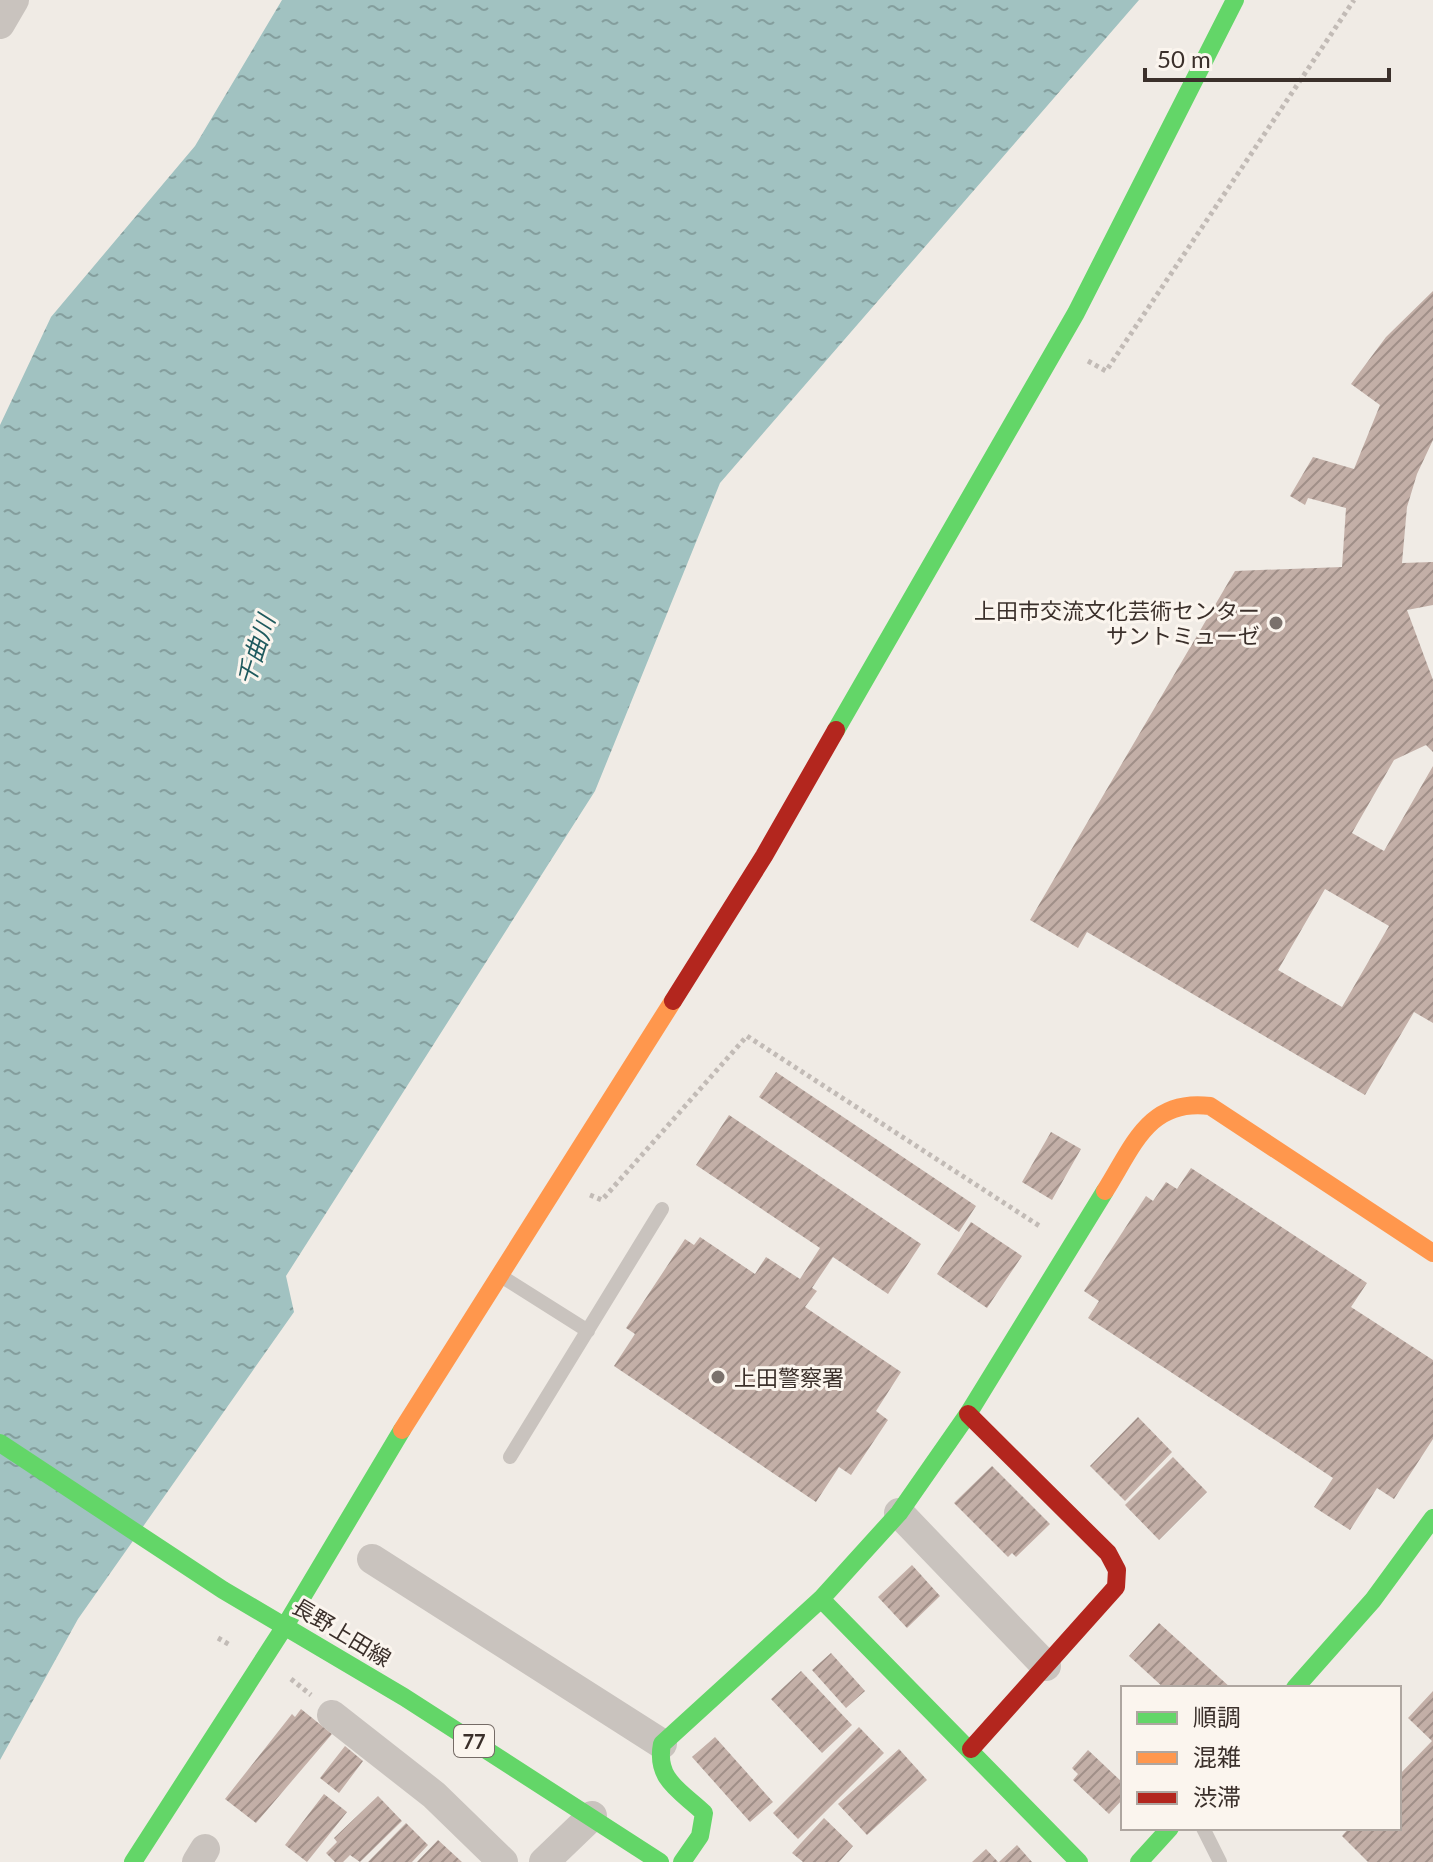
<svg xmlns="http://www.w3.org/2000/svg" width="1433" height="1862" viewBox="0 0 1433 1862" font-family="Lato,'Noto Sans JP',sans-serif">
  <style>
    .water { fill: url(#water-ripples) }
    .building { fill: url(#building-hatch); fill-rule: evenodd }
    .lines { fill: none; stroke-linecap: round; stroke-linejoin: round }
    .path { stroke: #c2bbb6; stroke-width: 5; stroke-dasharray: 4 4; stroke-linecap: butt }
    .lane { stroke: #c9c3be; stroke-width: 14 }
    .street { stroke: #c9c3be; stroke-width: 30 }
    .fast { stroke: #63d668; stroke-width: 18 }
    .slow { stroke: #ff974d; stroke-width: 18 }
    .jam { stroke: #b3261e; stroke-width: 18 }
    .poi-dot { fill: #7a716c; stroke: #fbf5ee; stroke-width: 3 }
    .labels { text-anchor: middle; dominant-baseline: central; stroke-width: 6; stroke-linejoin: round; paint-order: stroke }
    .shield { fill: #fbf5ee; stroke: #756b66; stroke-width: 2 }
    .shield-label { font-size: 20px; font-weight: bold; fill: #3b302b }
    .poi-label { font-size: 22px; fill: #3b302b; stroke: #fbf5ee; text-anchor: end }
    .street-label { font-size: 22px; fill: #3b302b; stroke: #fbf5ee }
    .water-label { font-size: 24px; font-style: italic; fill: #1f5a5e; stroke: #fbf5ee }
  </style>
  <defs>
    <pattern id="water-ripples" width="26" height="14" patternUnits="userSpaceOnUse" patternTransform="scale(2)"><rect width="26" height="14" fill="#a1c2c1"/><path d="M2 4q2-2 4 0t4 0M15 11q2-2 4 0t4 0" fill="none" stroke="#849e9d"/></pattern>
    <pattern id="building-hatch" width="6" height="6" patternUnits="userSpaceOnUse" patternTransform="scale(2)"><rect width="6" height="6" fill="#c3afa7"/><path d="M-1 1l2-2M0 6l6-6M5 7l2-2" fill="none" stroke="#a08f88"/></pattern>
  </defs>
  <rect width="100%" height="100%" fill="#f0ebe5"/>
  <path class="water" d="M 282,0 L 1139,0 L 720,483 L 595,791 L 286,1276 L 294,1312 L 78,1619 L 0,1760 L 0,425 L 51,317 L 195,146 Z"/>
  <path class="building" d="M 1433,291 L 1433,440 L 1417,474 L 1407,507 L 1402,563 L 1433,562 L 1433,605 L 1407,610 L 1433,680 L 1433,752 L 1426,745 L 1394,760 L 1352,833 L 1384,851 L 1433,766 L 1433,1023 L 1414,1012 L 1365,1095 L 1087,932 L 1078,948 L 1030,920 L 1235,571 L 1342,567 L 1346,508 L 1308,498 L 1305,505 L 1290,496 L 1313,457 L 1354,469 L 1380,405 L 1351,384 L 1386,337 ZM 1325,889 L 1389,926 L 1342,1007 L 1278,970 Z
    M 776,1072 L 976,1206 L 959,1232 L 759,1097 Z
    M 729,1115 L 921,1244 L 888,1294 L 833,1257 L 812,1288 L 817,1291 L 805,1307 L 901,1372 L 876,1411 L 888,1420 L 851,1475 L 839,1467 L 816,1502 L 614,1366 L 635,1334 L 626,1328 L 685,1239 L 694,1245 L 700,1237 L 755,1274 L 766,1257 L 800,1279 L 820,1248 L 696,1165 Z
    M 1051,1132 L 1081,1149 L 1052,1200 L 1022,1182 Z
    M 1191,1168 L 1367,1283 L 1351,1307 L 1433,1360 L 1433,1439 L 1394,1499 L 1377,1488 L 1350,1530 L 1314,1507 L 1333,1478 L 1088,1318 L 1099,1301 L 1084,1291 L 1146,1196 L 1153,1201 L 1166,1182 L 1177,1189 Z
    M 971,1222 L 1022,1256 L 987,1308 L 937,1274 Z
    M 1138,1417 L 1172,1452 L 1125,1501 L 1090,1466 Z
    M 1173,1457 L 1207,1492 L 1159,1540 L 1125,1505 Z
    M 992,1466 L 1050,1524 L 1016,1557 L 1012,1553 L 1008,1557 L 954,1503 Z
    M 912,1565 L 940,1596 L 907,1628 L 878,1597 Z
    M 1159,1623 L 1231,1688 L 1164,1688 L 1129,1656 Z
    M 831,1653 L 865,1691 L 846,1708 L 812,1670 Z
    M 801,1671 L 852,1725 L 822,1753 L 771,1699 Z
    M 1433,1691 L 1433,1862 L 1368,1862 L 1342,1836 L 1349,1828 L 1399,1828 L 1399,1775 L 1432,1741 L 1408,1718 Z
    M 301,1709 L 332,1734 L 256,1823 L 225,1799 L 292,1714 L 295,1717 Z
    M 859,1727 L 884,1753 L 798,1839 L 773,1813 Z
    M 715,1737 L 773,1802 L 750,1822 L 692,1757 Z
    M 345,1746 L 363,1761 L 339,1793 L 320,1778 Z
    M 899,1749 L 927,1780 L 867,1835 L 838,1804 Z
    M 1088,1750 L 1123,1783 L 1123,1799 L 1109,1814 L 1073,1780 L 1078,1774 L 1072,1768 Z
    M 324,1794 L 347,1812 L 307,1862 L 285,1845 Z
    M 378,1796 L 402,1821 L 360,1862 L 350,1855 L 343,1862 L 335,1862 L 326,1853 L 337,1842 L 334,1838 Z
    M 824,1818 L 853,1846 L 839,1862 L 803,1862 L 792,1853 Z
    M 406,1823 L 428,1845 L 412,1862 L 368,1862 Z
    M 438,1840 L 462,1862 L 417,1862 Z
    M 1017,1845 L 1032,1862 L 999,1862 Z
    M 986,1849 L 998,1862 L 972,1862 Z"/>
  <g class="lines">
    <path class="path" d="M 1088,361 L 1106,371 L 1354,0
      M 590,1195 L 602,1200 L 747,1036 L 1041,1227
      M 218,1638 L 230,1645
      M 291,1679 L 311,1695"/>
    <path class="lane" d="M 504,1278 L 588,1331
      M 510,1457 L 662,1209
      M 1203,1828 L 1220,1862"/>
    <path class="street" d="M 0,24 L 14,0
      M 899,1513 L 1046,1666
      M 372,1559 L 662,1744
      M 332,1715 L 434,1795 L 503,1862
      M 197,1862 L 205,1849
      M 544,1862 L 592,1816"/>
    <path class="fast" d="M 836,730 L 1076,313 L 1235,0
      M 0,1443 L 223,1590 L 404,1697 L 660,1862
      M 821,1599 L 1079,1862
      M 1295,1688 L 1373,1600 L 1433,1518
      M 133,1862 L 285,1626 L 402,1430
      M 682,1862 L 700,1836 L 704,1813 C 681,1791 655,1780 662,1744 L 821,1599 L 899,1513 L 968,1414 L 1105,1191
      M 1139,1862 L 1170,1828"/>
    <path class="slow" d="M 1105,1191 C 1133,1147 1148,1098 1210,1106 L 1433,1253
      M 402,1430 L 673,1001"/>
    <path class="jam" d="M 673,1001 L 764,856 L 836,730
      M 968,1414 L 1108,1553 L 1117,1570 L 1116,1587 L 971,1749"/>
  </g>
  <g class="poi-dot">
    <circle cx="1276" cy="623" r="8"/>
    <circle cx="718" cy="1377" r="8"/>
  </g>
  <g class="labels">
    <rect class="shield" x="454" y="1725" width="40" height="32" rx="6"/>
    <g class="shield-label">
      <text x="474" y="1741">77</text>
    </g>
    <g class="poi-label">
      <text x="1260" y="610">上田市交流文化芸術センター<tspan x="1260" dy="25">サントミューゼ</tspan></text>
      <text x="734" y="1377" text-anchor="start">上田警察署</text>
    </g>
    <g class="street-label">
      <text transform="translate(342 1632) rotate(31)">長野上田線</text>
    </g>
    <g class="water-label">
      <text transform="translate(255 650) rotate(-72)">千曲川</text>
    </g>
  </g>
  <rect x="1121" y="1686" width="280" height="144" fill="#fbf5ee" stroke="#aea6a0" stroke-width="2"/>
  <rect x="1137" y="1712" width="40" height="12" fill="#63d668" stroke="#aea6a0" stroke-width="2"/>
  <text x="1193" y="1726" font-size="24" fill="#3b302b">順調</text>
  <rect x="1137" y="1752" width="40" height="12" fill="#ff974d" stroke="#aea6a0" stroke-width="2"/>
  <text x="1193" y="1766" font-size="24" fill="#3b302b">混雑</text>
  <rect x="1137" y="1792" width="40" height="12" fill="#b3261e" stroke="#aea6a0" stroke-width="2"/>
  <text x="1193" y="1806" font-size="24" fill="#3b302b">渋滞</text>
  <path d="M1145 68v12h244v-12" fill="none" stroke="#3b302b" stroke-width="4"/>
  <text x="1157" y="68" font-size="24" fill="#3b302b" stroke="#fbf5ee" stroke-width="6" paint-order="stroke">50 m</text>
</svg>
